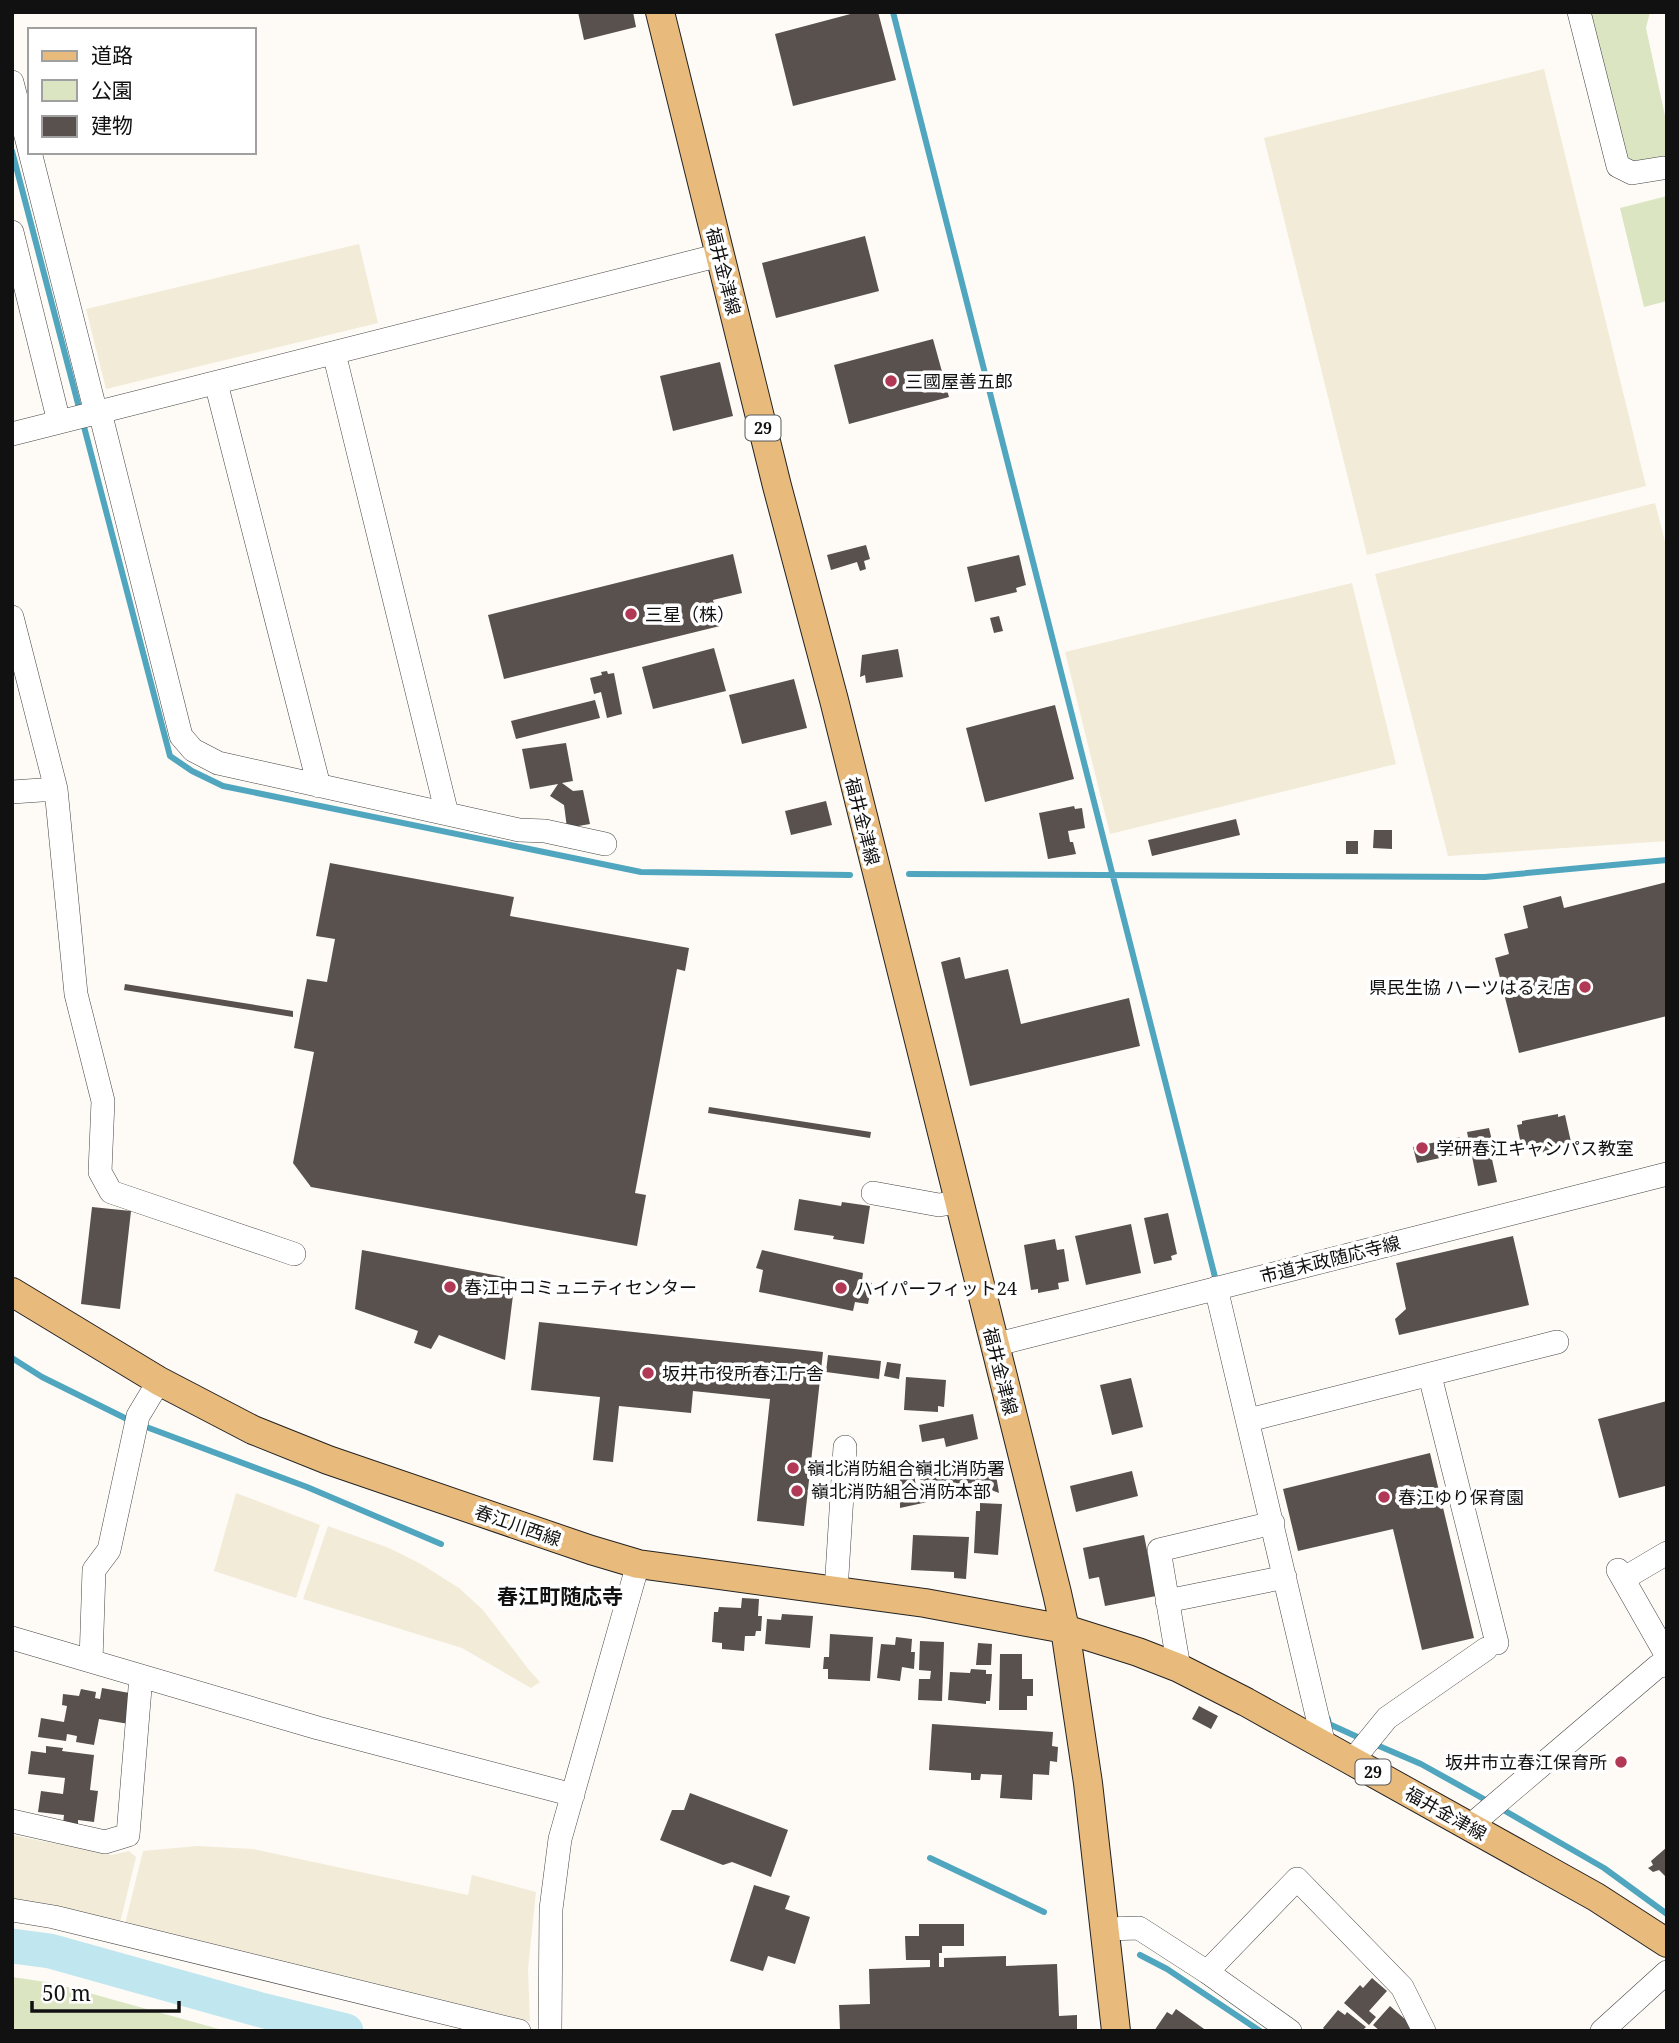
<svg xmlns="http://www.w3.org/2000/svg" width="1679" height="2043" viewBox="0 0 1679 2043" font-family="'Noto Serif','Noto Sans JP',serif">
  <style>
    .farmland { fill: #f2ebd8 }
    .green { fill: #dbe5c2 }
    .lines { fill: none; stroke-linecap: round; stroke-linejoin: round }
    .stream { stroke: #50a6be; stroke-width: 6 }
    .river { stroke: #c0e6ef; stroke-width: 35 }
    .building { fill: #58514e }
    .minor-casing { stroke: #444; stroke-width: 24 }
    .major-casing { stroke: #222; stroke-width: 30 }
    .minor { stroke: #fff; stroke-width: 23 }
    .major { stroke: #e8ba7c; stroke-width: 28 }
    .poi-dot { fill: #b13955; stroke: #fff; stroke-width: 2.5 }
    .labels { text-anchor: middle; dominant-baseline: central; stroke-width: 7; stroke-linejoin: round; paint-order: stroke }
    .shield { fill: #fff; stroke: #585858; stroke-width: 2 }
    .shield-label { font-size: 16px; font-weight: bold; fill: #111 }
    .street-label { font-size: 18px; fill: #111; stroke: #fff }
    .poi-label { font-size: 18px; fill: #111; stroke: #fff; text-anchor: start }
    .quarter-label { font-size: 21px; font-weight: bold; fill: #111; stroke: #fff }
  </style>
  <rect width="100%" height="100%" fill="#fefbf6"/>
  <path class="farmland" d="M 1544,69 L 1646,486 L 1367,555 L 1264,138 Z
    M 359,244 L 378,323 L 106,389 L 86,309 Z
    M 1655,503 L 1667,549 L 1667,841 L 1448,856 L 1375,574 Z
    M 1352,583 L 1396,764 L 1110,834 L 1065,652 Z
    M 236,1493 L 320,1525 L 296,1598 L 214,1571 Z
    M 328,1526 L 389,1548 L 421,1564 L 459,1588 L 483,1610 L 529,1670 L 540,1682 L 531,1688 L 462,1648 L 303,1599 Z
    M 12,1835 L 112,1855 L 129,1851 L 136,1857 L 120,1923 L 12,1901 Z
    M 197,1846 L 253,1849 L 468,1895 L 472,1875 L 536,1892 L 528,1969 L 530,2022 L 125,1924 L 143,1851 Z"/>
  <path class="green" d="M 1585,12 L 1650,12 L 1646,28 L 1667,125 L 1667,163 L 1629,164 Z
    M 1667,196 L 1667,301 L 1644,307 L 1620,208 Z
    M 12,1977 L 53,1983 L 226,2031 L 12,2031 Z"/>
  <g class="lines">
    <path class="stream" d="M 893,12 L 1217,1285
      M 12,151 L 170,756 L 192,771 L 223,786 L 641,872 L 850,875
      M 909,874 L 1485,877 L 1667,860
      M 12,1358 L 42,1377 L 131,1421
      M 141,1425 L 307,1487 L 441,1544
      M 1328,1719 L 1329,1724 L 1362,1739
      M 1372,1743 L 1421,1764 L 1491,1803
      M 1500,1808 L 1604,1868 L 1667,1914
      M 930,1858 L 1044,1912
      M 1140,1955 L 1167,1969 L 1260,2031"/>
    <path class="river" d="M 12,1946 L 50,1951 L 261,2010 L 346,2031"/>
  </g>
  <path class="building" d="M 578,12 L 633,12 L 636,27 L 584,40 Z
    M 858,12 L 878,12 L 896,80 L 793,106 L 775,34 Z
    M 865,236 L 879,291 L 776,318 L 762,263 Z
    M 933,339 L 949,397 L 849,424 L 834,365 Z
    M 720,362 L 733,416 L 673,431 L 660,376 Z
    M 866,545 L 870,559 L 864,561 L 866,569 L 860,571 L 857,562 L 831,570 L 827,555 Z
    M 733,554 L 742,593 L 713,600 L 720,626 L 504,679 L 488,615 Z
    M 1019,555 L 1026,585 L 1016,588 L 1017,592 L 975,602 L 967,567 Z
    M 999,616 L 1003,631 L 994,633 L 990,618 Z
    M 714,648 L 726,691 L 653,709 L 642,667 Z
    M 898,649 L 903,677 L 866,683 L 865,675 L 860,677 L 862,655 Z
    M 607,671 L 608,674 L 614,673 L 622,714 L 607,718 L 601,692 L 594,694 L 590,678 L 602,675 L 601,672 Z
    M 794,679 L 807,728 L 742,744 L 729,695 Z
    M 595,700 L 600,718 L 516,739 L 511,721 Z
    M 1055,705 L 1074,779 L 985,802 L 966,728 Z
    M 566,743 L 573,781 L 562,783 L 573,791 L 583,790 L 590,824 L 567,828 L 564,805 L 550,796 L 558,784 L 530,789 L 522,749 Z
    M 826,801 L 832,825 L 791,835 L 785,811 Z
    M 1074,806 L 1075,809 L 1082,808 L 1085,828 L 1068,831 L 1070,842 L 1073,842 L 1076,854 L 1048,859 L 1039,813 Z
    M 1236,819 L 1240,835 L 1152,856 L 1148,840 Z
    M 1374,830 L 1392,830 L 1392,849 L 1373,848 Z
    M 1346,841 L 1358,841 L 1358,854 L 1346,854 Z
    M 330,863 L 514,897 L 510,916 L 689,948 L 685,971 L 677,969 L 635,1193 L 646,1195 L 637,1246 L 311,1187 L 293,1163 L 314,1052 L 294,1048 L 307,979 L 327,982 L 335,939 L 316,936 Z
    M 1667,882 L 1667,1016 L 1519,1053 L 1495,958 L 1509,954 L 1504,934 L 1528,928 L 1523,906 L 1561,896 L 1564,908 Z
    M 960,957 L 965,979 L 1008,969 L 1021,1024 L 1129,998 L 1140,1046 L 970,1086 L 941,962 Z
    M 125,984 L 293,1011 L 293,1017 L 124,990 Z
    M 709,1107 L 871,1132 L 870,1138 L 708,1113 Z
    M 1558,1114 L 1558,1117 L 1565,1115 L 1571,1142 L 1553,1145 L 1554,1151 L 1543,1153 L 1541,1147 L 1522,1150 L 1517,1125 L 1522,1124 L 1522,1121 Z
    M 1489,1128 L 1494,1149 L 1490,1150 L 1497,1182 L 1478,1186 L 1467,1132 Z
    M 1460,1137 L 1463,1153 L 1417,1163 L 1413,1147 Z
    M 799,1199 L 841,1206 L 842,1202 L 870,1206 L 864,1244 L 833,1239 L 834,1236 L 794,1230 Z
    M 92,1207 L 131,1211 L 120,1309 L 81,1304 Z
    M 1168,1213 L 1177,1254 L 1171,1256 L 1172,1260 L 1154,1264 L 1144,1218 Z
    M 1131,1224 L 1141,1273 L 1086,1285 L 1075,1236 Z
    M 1513,1236 L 1529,1305 L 1399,1335 L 1395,1319 L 1406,1309 L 1396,1263 Z
    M 1055,1239 L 1057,1250 L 1064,1249 L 1069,1281 L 1058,1283 L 1059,1289 L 1038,1293 L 1038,1289 L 1031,1290 L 1024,1245 Z
    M 362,1250 L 515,1279 L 505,1360 L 439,1335 L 431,1349 L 414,1343 L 418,1331 L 355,1309 Z
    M 762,1250 L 863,1273 L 862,1281 L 872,1283 L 868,1304 L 855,1302 L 853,1311 L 759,1292 L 763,1270 L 756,1268 Z
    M 539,1322 L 823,1352 L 804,1526 L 757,1521 L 770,1399 L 693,1391 L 691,1413 L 619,1406 L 613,1462 L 593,1460 L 600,1397 L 531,1390 Z
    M 828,1355 L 881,1361 L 879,1379 L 826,1372 Z
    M 887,1362 L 901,1364 L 899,1379 L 884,1376 Z
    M 906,1377 L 946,1380 L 944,1407 L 938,1406 L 938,1412 L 904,1410 Z
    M 1131,1378 L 1143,1427 L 1112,1435 L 1100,1385 Z
    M 1667,1401 L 1667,1491 L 1665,1486 L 1619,1498 L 1598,1419 Z
    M 973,1414 L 978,1439 L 946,1447 L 944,1438 L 922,1442 L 919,1425 Z
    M 1430,1453 L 1474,1638 L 1422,1650 L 1393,1529 L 1298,1551 L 1283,1489 Z
    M 962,1458 L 965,1471 L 959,1472 L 960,1476 L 995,1469 L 999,1493 L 986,1488 L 953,1494 L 952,1489 L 922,1495 L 923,1498 L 931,1497 L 932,1501 L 900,1508 L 900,1472 L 913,1469 L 916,1486 L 921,1485 L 917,1467 Z
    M 1132,1471 L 1138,1496 L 1076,1512 L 1070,1486 Z
    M 980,1503 L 1002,1504 L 998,1555 L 974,1553 L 976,1511 L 980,1511 Z
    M 913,1535 L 969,1537 L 966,1579 L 954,1578 L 954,1572 L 911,1570 Z
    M 1144,1535 L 1156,1596 L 1105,1606 L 1099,1577 L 1089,1579 L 1083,1548 Z
    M 742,1598 L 759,1599 L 758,1616 L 762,1616 L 761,1631 L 756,1631 L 755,1636 L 745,1636 L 744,1651 L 722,1649 L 722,1643 L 712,1642 L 714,1612 L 718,1612 L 719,1607 L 741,1608 Z
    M 782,1614 L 813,1616 L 810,1648 L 765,1644 L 767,1619 L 781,1620 Z
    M 830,1634 L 873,1637 L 870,1681 L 828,1679 L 828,1669 L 823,1669 L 824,1657 L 829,1657 Z
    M 896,1637 L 912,1639 L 911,1652 L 915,1652 L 914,1669 L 902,1667 L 900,1681 L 877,1678 L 881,1644 L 895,1645 Z
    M 920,1641 L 944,1642 L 942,1701 L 918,1700 L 919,1679 L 930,1679 L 931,1671 L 919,1670 Z
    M 978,1643 L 992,1644 L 991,1665 L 976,1665 Z
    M 1000,1654 L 1022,1654 L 1022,1679 L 1033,1679 L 1033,1696 L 1027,1696 L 1027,1710 L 999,1710 Z
    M 971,1669 L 986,1670 L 986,1674 L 992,1674 L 990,1701 L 986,1701 L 986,1704 L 948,1700 L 950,1672 L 970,1673 Z
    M 102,1688 L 135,1694 L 129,1724 L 99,1719 L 94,1745 L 76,1742 L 77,1736 L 67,1734 L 66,1741 L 38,1737 L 41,1718 L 64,1722 L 67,1706 L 62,1705 L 63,1694 L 79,1696 L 81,1689 L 96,1692 L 95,1698 L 100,1699 Z
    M 1199,1706 L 1218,1716 L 1211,1729 L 1192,1719 Z
    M 932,1724 L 1053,1732 L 1052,1746 L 1058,1747 L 1057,1762 L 1050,1761 L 1049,1775 L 1033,1774 L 1032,1800 L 1000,1798 L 1002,1775 L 981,1774 L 980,1780 L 971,1780 L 971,1773 L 929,1770 Z
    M 46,1746 L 63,1748 L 62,1751 L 94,1755 L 90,1790 L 98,1791 L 94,1822 L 78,1820 L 78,1826 L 63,1824 L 64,1815 L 38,1812 L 41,1791 L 63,1794 L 65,1778 L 28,1774 L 31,1751 L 46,1753 Z
    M 690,1793 L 788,1830 L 771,1877 L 732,1862 L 723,1865 L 660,1840 L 672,1810 L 684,1810 Z
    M 1667,1847 L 1667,1878 L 1659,1870 L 1653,1872 L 1648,1868 L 1653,1865 L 1651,1861 Z
    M 754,1885 L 790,1896 L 785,1909 L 810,1917 L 795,1964 L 768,1956 L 763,1971 L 730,1961 Z
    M 919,1924 L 964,1924 L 964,1946 L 942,1946 L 942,1953 L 939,1953 L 939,1967 L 944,1967 L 944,1958 L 1006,1956 L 1006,1966 L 1057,1964 L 1059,2016 L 1077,2015 L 1077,2031 L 840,2031 L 839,2005 L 870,2004 L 869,1969 L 930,1967 L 930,1960 L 906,1960 L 905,1936 L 919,1936 Z
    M 1372,1978 L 1387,1991 L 1369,2011 L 1376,2017 L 1369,2025 L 1344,2003 L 1360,1985 L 1363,1988 Z
    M 1390,2006 L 1414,2027 L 1411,2031 L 1380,2031 L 1373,2025 Z
    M 1176,2009 L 1207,2031 L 1154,2031 L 1167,2012 L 1172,2015 Z
    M 1338,2010 L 1345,2015 L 1347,2012 L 1366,2027 L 1362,2031 L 1326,2031 L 1323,2028 Z"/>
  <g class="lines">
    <defs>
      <path id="minor" d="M 1579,12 L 1618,166 L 1632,173 L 1663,168
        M 12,82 L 30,152
        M 30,152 L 96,413
        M 12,232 L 59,422
        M 334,353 L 447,814
        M 216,383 L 319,786
        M 100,412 L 181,736 L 193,750 L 218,763 L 519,830 L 545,831 L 605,844
        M 12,434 L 720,255
        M 12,617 L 56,789 L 76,994 L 103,1101 L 100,1172 L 111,1192 L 294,1254
        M 12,792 L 56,789
        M 873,1193 L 939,1205 L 958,1202
        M 1216,1288 L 1324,1745
        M 994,1345 L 1667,1174
        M 1430,1376 L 1497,1643
        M 1249,1420 L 1557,1342
        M 1618,1570 L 1667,1656
        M 1623,1579 L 1667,1553
        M 836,1591 L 845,1447
        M 1167,1601 L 1285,1577
        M 12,1638 L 318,1728 L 573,1795
        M 91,1661 L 94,1570 L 109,1550 L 138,1416 L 159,1381
        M 1179,1668 L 1159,1550 L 1273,1523
        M 1352,1761 L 1387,1718 L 1486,1649
        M 12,1821 L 105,1842 L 128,1835 L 141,1676
        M 1470,1826 L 1658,1666 L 1667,1665
        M 12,1910 L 54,1917 L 519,2031
        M 1106,1929 L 1139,1928 L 1207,1972 L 1290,2031
        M 1207,1972 L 1297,1879 L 1402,1987 L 1424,2031
        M 550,2031 L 551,1909 L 560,1839 L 638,1564
        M 1602,2031 L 1667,1972"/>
      <path id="major" d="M 660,12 L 777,486 L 834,700 L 1057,1593 L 1065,1629 L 1088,1783 L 1116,2031
        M 12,1292 L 159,1381 L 253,1430 L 328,1460 L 591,1550 L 638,1564 L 925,1603 L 1065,1629 L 1138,1652 L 1179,1668 L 1246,1702 L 1352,1761 L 1596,1897 L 1667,1943"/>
    </defs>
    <use href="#minor" class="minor-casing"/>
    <use href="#major" class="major-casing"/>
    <use href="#minor" class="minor"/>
    <use href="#major" class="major"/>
  </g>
  <g class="poi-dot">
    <circle cx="891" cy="381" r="7"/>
    <circle cx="631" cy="614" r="7"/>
    <circle cx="1585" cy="987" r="7"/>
    <circle cx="1422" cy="1148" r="7"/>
    <circle cx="450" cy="1287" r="7"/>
    <circle cx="841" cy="1288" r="7"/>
    <circle cx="648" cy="1373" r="7"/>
    <circle cx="793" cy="1468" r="7"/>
    <circle cx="797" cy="1491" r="7"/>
    <circle cx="1384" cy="1497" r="7"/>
    <circle cx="1621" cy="1762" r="7"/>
  </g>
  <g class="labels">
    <g class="shield">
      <rect x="745.5" y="415.5" width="35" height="25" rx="5"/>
      <rect x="1355.5" y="1759.5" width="35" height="25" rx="5"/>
    </g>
    <g class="shield-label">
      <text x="763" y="428">29</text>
      <text x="1373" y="1772">29</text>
    </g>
    <g class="street-label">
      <text transform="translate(724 271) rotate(76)">福井金津線</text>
      <text transform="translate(863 821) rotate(76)">福井金津線</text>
      <text transform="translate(1330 1259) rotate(-14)">市道末政随応寺線</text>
      <text transform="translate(1001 1371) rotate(76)">福井金津線</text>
      <text transform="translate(518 1525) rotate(19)">春江川西線</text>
      <text transform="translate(1446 1813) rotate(29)">福井金津線</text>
    </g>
    <g class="poi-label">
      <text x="905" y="381">三國屋善五郎</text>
      <text x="645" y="614">三星（株）</text>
      <text x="1571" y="987" text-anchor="end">県民生協 ハーツはるえ店</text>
      <text x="1436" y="1148">学研春江キャンパス教室</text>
      <text x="464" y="1287">春江中コミュニティセンター</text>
      <text x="855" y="1288">ハイパーフィット24</text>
      <text x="662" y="1373">坂井市役所春江庁舎</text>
      <text x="807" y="1468">嶺北消防組合嶺北消防署</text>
      <text x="811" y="1491">嶺北消防組合消防本部</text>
      <text x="1398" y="1497">春江ゆり保育園</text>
      <text x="1607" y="1762" text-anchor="end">坂井市立春江保育所</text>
    </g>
    <g class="quarter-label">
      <text x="560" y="1596">春江町随応寺</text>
    </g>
  </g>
  <rect width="1679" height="2043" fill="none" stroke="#111111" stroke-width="28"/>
  <rect x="28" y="28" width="228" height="126" fill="#ffffff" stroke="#a0a0a0" stroke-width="2"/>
  <rect x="42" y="51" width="35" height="10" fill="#e8ba7c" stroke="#a0a0a0" stroke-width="2"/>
  <text x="91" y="63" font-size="21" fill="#111111">道路</text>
  <rect x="42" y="80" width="35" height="21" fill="#dbe5c2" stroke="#a0a0a0" stroke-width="2"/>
  <text x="91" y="98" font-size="21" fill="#111111">公園</text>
  <rect x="42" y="116" width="35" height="21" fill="#58514e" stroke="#a0a0a0" stroke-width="2"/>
  <text x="91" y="133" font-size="21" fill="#111111">建物</text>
  <path d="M32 2001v10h147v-10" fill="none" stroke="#111111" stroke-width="3.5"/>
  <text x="42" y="2001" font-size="21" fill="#111111" stroke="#ffffff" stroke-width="5" paint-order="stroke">50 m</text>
</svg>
